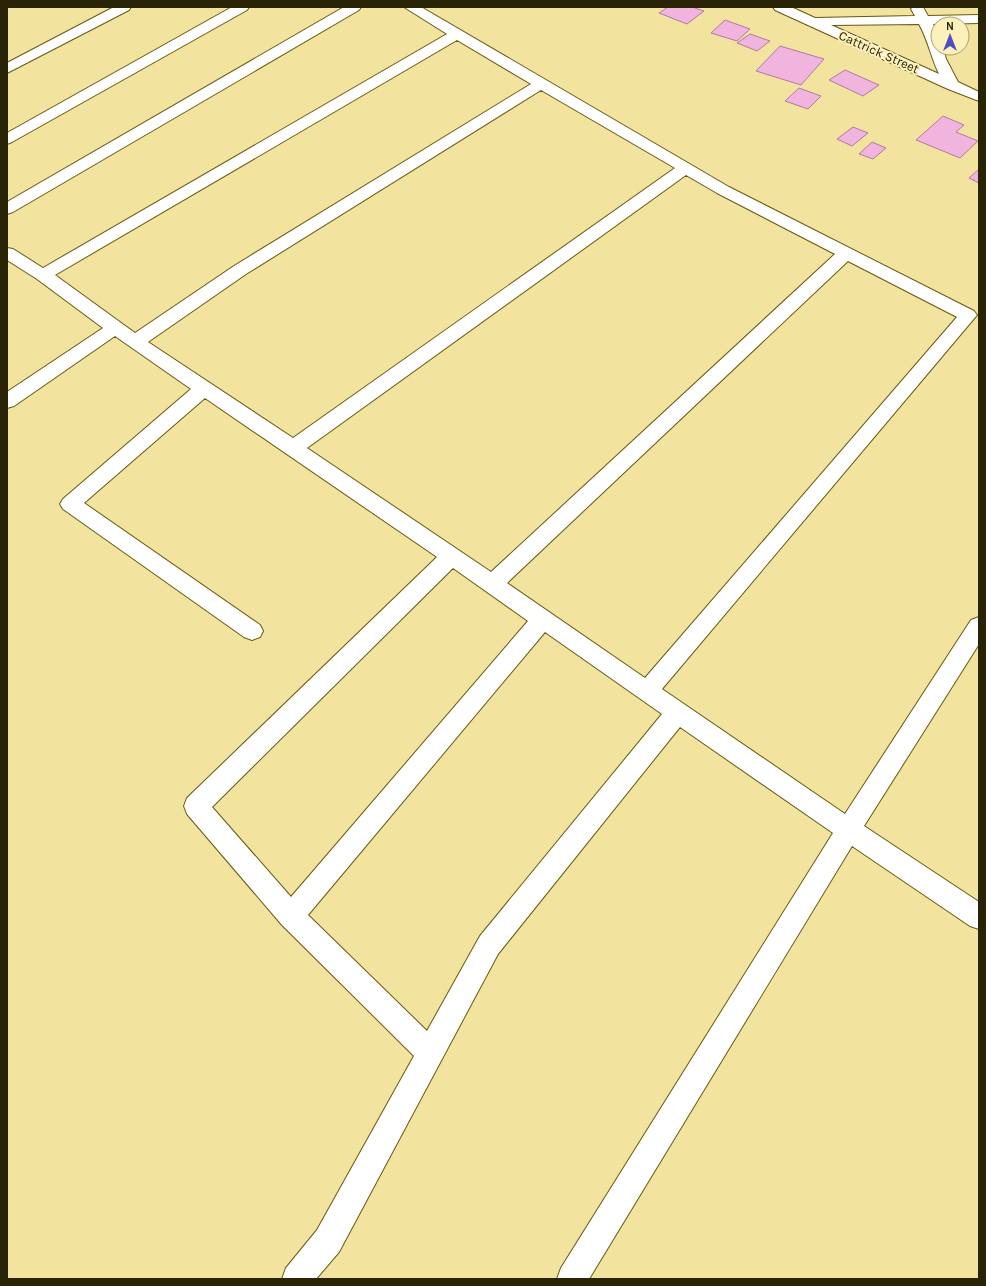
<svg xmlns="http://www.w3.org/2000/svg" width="986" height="1286" viewBox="0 0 986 1286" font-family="Karla,sans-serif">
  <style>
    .building { fill: #f0b4de; stroke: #b27aa3 }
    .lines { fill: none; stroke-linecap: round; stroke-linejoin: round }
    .minor-casing { stroke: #675910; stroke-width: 2 }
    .minor { fill: #fff; fill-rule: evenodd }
    .labels { text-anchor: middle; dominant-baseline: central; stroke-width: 4; stroke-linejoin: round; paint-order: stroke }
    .far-street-label { font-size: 13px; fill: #292306; stroke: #fcf1ba }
  </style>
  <rect width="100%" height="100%" fill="#f2e39e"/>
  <path class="building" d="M 668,7 L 692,7 L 704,11 L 687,24 L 659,13 Z
    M 725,20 L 750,29 L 737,41 L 711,33 Z
    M 750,34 L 770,41 L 757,51 L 737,43 Z
    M 780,46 L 824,59 L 801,85 L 756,71 Z
    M 845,70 L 879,85 L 863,96 L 829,80 Z
    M 799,88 L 821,96 L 808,109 L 785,101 Z
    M 943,116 L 964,125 L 956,132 L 978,141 L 960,158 L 916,140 Z
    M 853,127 L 868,133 L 852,146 L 837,139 Z
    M 872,142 L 886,148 L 873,159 L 859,154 Z
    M 979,169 L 979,183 L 969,178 Z"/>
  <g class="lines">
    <defs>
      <path id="minor" d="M 114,7 L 131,7 L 129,10 L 7,73 L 7,63 Z
        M 232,7 L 249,7 L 247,10 L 12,142 L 7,144 L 7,133 Z
        M 344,7 L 361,7 L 359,10 L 13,212 L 7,214 L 7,202 Z
        M 404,7 L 421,7 L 729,187 L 974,311 L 977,315 L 662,689 L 845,814 L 971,620 L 979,617 L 979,644 L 864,826 L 979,902 L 979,929 L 970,926 L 852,846 L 589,1279 L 557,1279 L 561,1268 L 833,833 L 680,727 L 498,954 L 339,1252 L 316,1279 L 282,1279 L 286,1268 L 317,1230 L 414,1056 L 282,925 L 187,814 L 184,806 L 187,798 L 437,557 L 205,398 L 84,503 L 260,625 L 263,631 L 260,637 L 252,640 L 244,637 L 63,509 L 60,504 L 63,499 L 191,389 L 115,336 L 14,406 L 7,408 L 7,392 L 103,328 L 37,279 L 7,260 L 7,248 L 13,249 L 43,268 L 447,34 ZM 457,40 L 531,84 L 234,266 L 135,333 L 55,275 ZM 541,90 L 675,168 L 293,438 L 148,342 L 246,274 ZM 686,175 L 717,193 L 835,254 L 491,572 L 307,448 ZM 848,261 L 957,317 L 645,678 L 507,583 ZM 453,568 L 528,621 L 291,897 L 212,807 ZM 545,632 L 662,714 L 480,936 L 427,1031 L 308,915 Z
        M 773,7 L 791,7 L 815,18 L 915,16 L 911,9 L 913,7 L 923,7 L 928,16 L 979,15 L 979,23 L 933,24 L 938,33 L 938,48 L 943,48 L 946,59 L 958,82 L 979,92 L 979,101 L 948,89 L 775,10 ZM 919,24 C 928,40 931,57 939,74 L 831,25 Z"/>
    </defs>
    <use href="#minor" class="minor-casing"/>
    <use href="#minor" class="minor"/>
  </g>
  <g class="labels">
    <g class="far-street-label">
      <text transform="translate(879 52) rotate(24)">Cattrick Street</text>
    </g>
  </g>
  <rect width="986" height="1286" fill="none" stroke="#292306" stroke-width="16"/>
  <g transform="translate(950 36)"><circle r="19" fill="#fcf1ba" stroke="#a89f72"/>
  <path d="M0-3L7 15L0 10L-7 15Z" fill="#4d4dc4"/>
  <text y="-6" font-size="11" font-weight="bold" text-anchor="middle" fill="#292306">N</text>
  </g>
</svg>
